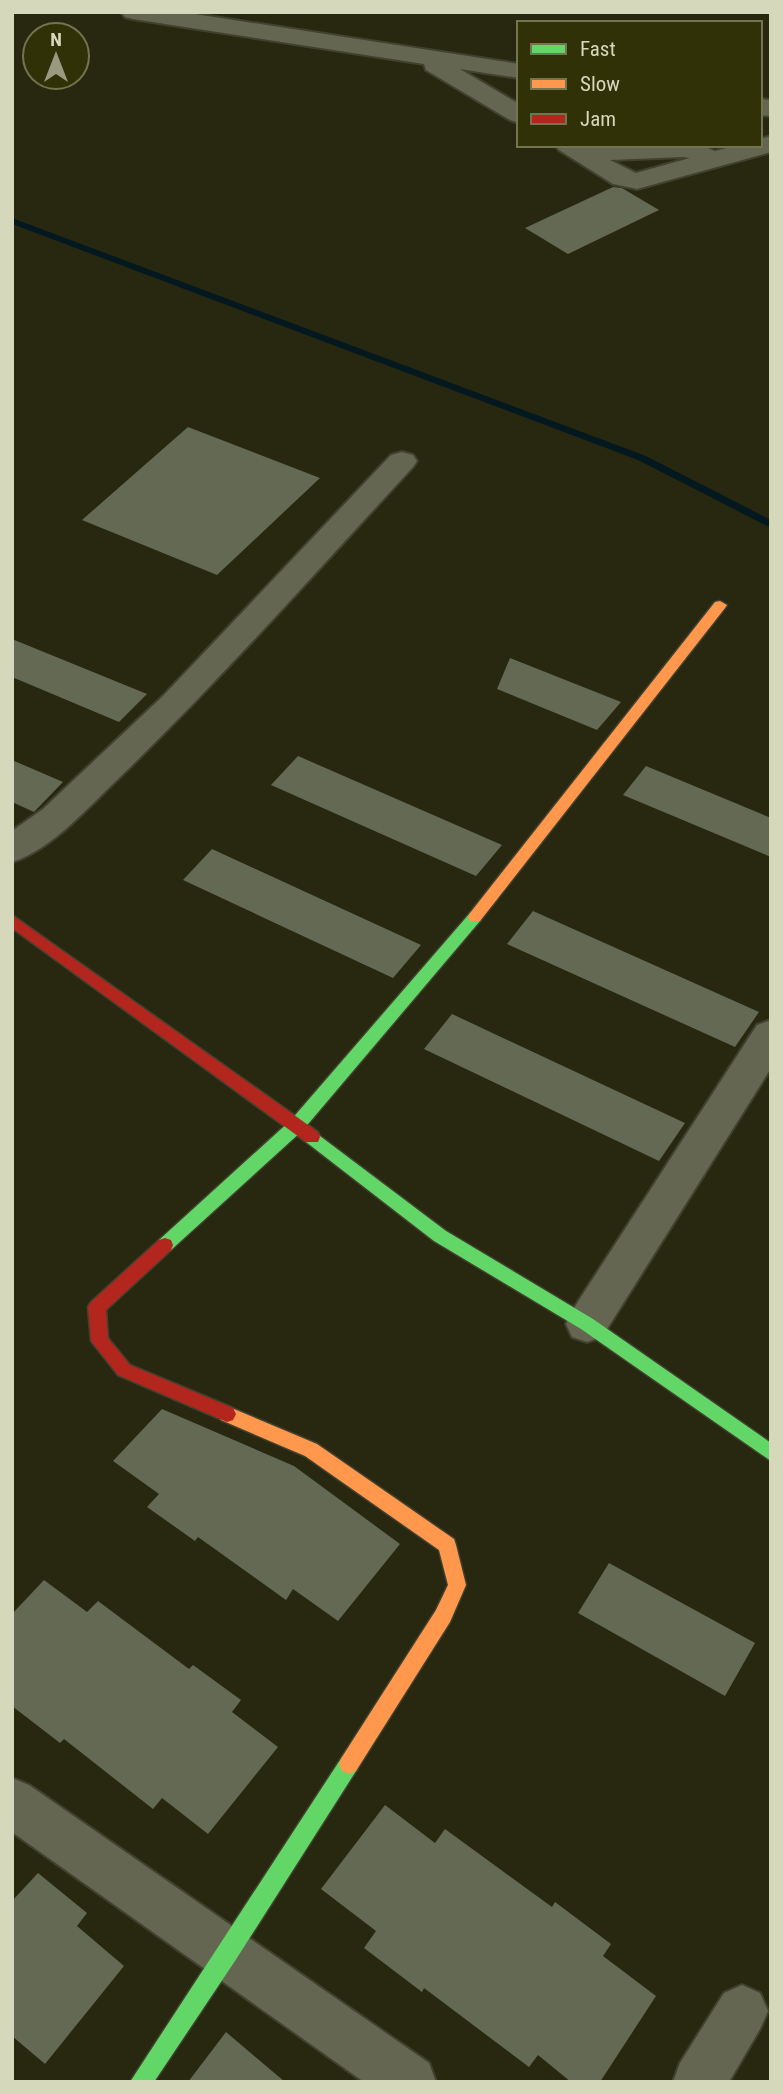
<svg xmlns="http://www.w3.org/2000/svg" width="783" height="2094" viewBox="0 0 783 2094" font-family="'Roboto Condensed',sans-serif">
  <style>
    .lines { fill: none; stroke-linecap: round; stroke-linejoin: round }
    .stream { fill: #041820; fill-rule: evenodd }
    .building { fill: #636953 }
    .street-casing { stroke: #40412f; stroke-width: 4 }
    .fast-casing { stroke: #40412f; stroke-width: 3 }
    .slow-casing { stroke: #40412f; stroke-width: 3 }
    .jam-casing { stroke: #40412f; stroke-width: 3 }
    .street { fill: #656652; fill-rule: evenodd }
    .fast { fill: #63d668; fill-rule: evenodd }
    .slow { fill: #ff974d; fill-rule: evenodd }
    .jam { fill: #b3261e; fill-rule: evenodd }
  </style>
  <rect width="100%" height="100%" fill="#282811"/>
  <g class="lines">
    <path class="stream" d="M 12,218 L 646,456 L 771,520 L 771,528 L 638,460 L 12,224 Z"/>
  </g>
  <path class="building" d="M 613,187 L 622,188 L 659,210 L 568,254 L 525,228 Z
    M 188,427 L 320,478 L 217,575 L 82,520 Z
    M 12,639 L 147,694 L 119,722 L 12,677 Z
    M 510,658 L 621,702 L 597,730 L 497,689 Z
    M 298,756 L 502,845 L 476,876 L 271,785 Z
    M 12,760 L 63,782 L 34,812 L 12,802 Z
    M 646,766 L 771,818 L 771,857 L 623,795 Z
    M 212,849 L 421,945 L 393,978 L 183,880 Z
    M 533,911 L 759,1012 L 735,1047 L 507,944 Z
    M 452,1014 L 685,1123 L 659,1161 L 424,1049 Z
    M 162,1409 L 294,1466 L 400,1544 L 338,1621 L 293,1589 L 286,1600 L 198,1537 L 195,1541 L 147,1507 L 159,1494 L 113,1461 Z
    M 609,1563 L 755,1643 L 725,1696 L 578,1613 Z
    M 44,1580 L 87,1612 L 98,1601 L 189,1669 L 193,1665 L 241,1700 L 232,1712 L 278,1747 L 208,1834 L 162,1798 L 153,1809 L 64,1739 L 60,1743 L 12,1706 L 12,1614 Z
    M 385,1805 L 435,1843 L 445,1829 L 552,1907 L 555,1902 L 611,1944 L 603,1956 L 656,1996 L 600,2082 L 571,2082 L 538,2055 L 529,2067 L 424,1988 L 422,1992 L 364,1948 L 376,1931 L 321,1889 Z
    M 38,1873 L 87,1913 L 77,1926 L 124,1966 L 45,2064 L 12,2036 L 12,1901 Z
    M 226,2032 L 285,2082 L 188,2082 Z"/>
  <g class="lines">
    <defs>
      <path id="street" d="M 121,12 L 182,12 L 519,64 L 519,78 L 460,69 L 519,104 L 519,123 L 510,120 L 426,70 L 424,64 L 133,19 L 125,17 Z
        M 760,99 L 771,100 L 771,116 L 760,115 Z
        M 771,136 L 771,152 L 637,189 L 613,184 L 559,150 L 555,145 L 700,145 L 715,151 L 738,145 L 760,145 L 760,139 ZM 683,157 L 690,158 L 636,173 L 610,160 Z
        M 402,452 L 413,455 L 417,461 L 413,467 C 316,572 222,678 120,777 C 90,805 52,850 12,862 L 12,831 L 43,809 L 163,696 L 391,455 Z
        M 771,1020 L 771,1068 L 602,1337 L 587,1342 L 572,1337 L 566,1324 L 572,1311 L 757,1025 Z
        M 12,1778 L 29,1785 L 429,2063 L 436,2082 L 364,2082 L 12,1832 Z
        M 742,1985 L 760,1993 L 768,2011 L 760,2029 L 729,2082 L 673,2082 L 680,2063 L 724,1993 Z"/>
      <path id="fast" d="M 475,911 L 482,917 L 480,921 L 303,1130 L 171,1250 L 165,1252 L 159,1250 L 157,1245 L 159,1240 L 291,1120 L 470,913 Z
        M 312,1130 L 446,1231 L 593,1319 L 771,1443 L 771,1461 L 581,1329 L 434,1241 L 306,1142 L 304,1137 L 306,1132 Z
        M 349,1754 L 356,1757 L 359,1764 L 356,1771 L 235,1961 L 154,2082 L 130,2082 L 342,1757 Z"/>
      <path id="slow" d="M 720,601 L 727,605 L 725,608 L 480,921 L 470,921 L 468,917 L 470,913 L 715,602 Z
        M 227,1406 L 317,1444 L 454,1539 L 456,1545 L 466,1585 L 450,1622 L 356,1771 L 349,1774 L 342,1771 L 339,1764 L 342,1757 L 436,1610 L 448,1585 L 439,1550 L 305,1456 L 221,1420 L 218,1414 L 221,1408 Z"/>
      <path id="jam" d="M 12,915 L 318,1132 L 320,1137 L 318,1142 L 306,1142 L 12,928 Z
        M 165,1238 L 171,1240 L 173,1245 L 171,1250 L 106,1310 L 108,1338 L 130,1365 L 233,1408 L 236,1414 L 233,1420 L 227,1422 L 118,1375 L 91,1341 L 88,1307 L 91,1302 L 159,1240 Z"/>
    </defs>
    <use href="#street" class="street-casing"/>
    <use href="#fast" class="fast-casing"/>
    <use href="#slow" class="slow-casing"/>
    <use href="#jam" class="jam-casing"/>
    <use href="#street" class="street"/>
    <use href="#fast" class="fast"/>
    <use href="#slow" class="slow"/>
    <use href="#jam" class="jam"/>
  </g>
  <rect width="783" height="2094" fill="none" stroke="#d6d8bc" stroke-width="28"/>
  <rect x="517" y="21" width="245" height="126" fill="#313108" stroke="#737450" stroke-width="2"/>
  <rect x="531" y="44" width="35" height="10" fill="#63d668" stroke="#737450" stroke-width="2"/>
  <text x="580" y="56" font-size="21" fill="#d6d8bc">Fast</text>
  <rect x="531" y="79" width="35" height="10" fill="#ff974d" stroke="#737450" stroke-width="2"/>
  <text x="580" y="91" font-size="21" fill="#d6d8bc">Slow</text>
  <rect x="531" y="114" width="35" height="10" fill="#b3261e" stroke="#737450" stroke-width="2"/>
  <text x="580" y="126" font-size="21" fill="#d6d8bc">Jam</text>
  <g transform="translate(56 56)"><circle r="33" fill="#313108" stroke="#737450" stroke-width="2"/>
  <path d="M0-5L12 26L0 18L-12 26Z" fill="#999a80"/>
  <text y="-10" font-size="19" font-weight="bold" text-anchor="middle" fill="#d6d8bc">N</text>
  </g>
</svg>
